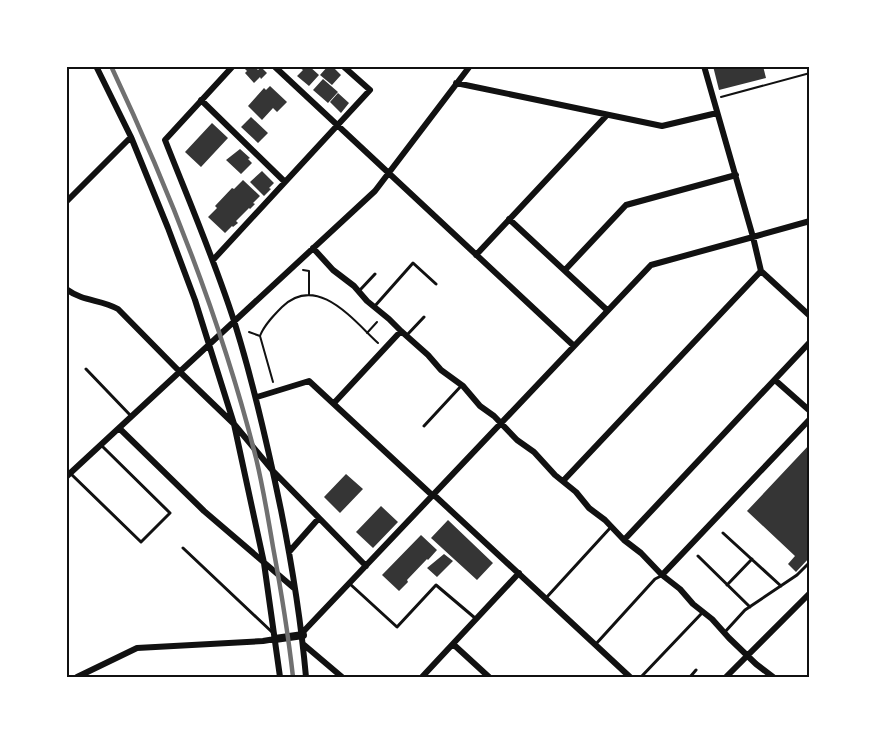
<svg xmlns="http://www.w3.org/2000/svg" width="876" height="743" viewBox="0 0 876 743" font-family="Lato,sans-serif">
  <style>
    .building { fill: #353535 }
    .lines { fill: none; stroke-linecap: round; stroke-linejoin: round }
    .path { stroke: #111; stroke-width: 2 }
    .service { stroke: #111; stroke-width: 3 }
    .minor { stroke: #111; stroke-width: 6 }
    .tertiary { stroke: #111; stroke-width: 8 }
    .rail { stroke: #707070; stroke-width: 4.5 }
    .neatline { fill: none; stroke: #111; stroke-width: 2 }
  </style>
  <rect width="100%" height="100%" fill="#fff"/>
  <path class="building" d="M 247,66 L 254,66 L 258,70 L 261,67 L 267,73 L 261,79 L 260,77 L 254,83 L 245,73 L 247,71 L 245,69 Z
    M 302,66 L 309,66 L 319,75 L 309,86 L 297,76 L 303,70 L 300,68 Z
    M 328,66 L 332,66 L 341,75 L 332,85 L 320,75 Z
    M 713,66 L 763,66 L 766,78 L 719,90 Z
    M 323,79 L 338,92 L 328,103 L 313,90 Z
    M 270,86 L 287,102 L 277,112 L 273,108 L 262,120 L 248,106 L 264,88 L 266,90 Z
    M 338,93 L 349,103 L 341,113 L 330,102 Z
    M 251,117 L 268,133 L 258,143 L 241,127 Z
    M 212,123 L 228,138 L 201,167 L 185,152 Z
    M 240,149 L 250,158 L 248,159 L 252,163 L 241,174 L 226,160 Z
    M 262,171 L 274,183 L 269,188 L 271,189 L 264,196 L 250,182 Z
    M 243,180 L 260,196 L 253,203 L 255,204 L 250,209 L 249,208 L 236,221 L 238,223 L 233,227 L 232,226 L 225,233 L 208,217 L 217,208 L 215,206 L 232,188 L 234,189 Z
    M 810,444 L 810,557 L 796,572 L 788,564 L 795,556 L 747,511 Z
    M 346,474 L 363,489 L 340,513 L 324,497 Z
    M 381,506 L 398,522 L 373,548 L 356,532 Z
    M 448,520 L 493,563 L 477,580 L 431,538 Z
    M 421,535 L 437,550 L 428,560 L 427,559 L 407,580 L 408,582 L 399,591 L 382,575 Z
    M 444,554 L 453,561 L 437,577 L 427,568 Z"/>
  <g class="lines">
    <path class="path" d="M 721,97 L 810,73
      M 303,270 L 309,271 L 309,295
      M 249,332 L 260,336
      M 367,333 L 377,322
      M 273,382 L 260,336 C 264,325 274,315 282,307 C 317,273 353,320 378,343"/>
    <path class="service" d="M 360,290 L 375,274
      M 374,307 L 413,263 L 436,284
      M 407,335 L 424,317
      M 86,369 L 131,416
      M 424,426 L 462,385
      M 70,473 L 141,542 L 170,513 L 102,446
      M 723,533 L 781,586
      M 183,548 L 273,633
      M 698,556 L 750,607
      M 350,584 L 397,627 L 436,585 L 475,618
      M 727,585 L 752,559
      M 546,598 L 611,527
      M 724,633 L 745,610 L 797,575 L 810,562
      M 595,645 L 655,579 L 661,576
      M 641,677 L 702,613
      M 690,677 L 696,670"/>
    <path class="minor" d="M 96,66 L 131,137 L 168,228 L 195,300 L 234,424 L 264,563 L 280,677
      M 233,66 L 165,140 C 189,201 215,261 235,324 C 254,385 268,447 281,510 C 292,565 301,621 306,677
      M 274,66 L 574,346
      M 456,83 L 662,126 L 717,113
      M 201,100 L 285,182
      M 66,202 L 131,137
      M 509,219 L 607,310
      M 810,221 L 753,237 L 761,271 L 810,316
      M 313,248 L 333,270 L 354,286 L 367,301 L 389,319 L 401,331 L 428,355 L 441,370 L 463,386 L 480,406 L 494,416 L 517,440 L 534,452 L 555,475 L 576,492 L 589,508 L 605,520 L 624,540 L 641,553 L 662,575 L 680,589 L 693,604 L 712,619 L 729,638 L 756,664 L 773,677
      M 476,255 L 607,115
      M 213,260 L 370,90 L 343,66
      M 565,270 L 626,205 L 736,175
      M 66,289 C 84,302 100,299 118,309 L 180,372 L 234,424 L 273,471 L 366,566
      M 775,380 L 810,411
      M 257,397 L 309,381 L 433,496
      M 334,403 L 401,331
      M 119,428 L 204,511 L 295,589
      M 66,477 L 375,191 L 470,66
      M 563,481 L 761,271
      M 434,495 L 630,677
      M 624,540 L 810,342
      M 289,552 L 319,518
      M 662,575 L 810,419
      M 302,633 L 651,265 L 753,237 L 704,66
      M 303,644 L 342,677
      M 453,644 L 489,677
      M 77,677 L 137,648 L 263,641 L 275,639
      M 422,677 L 519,573
      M 726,677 L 810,593"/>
    <path class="tertiary" d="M 275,639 L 303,635"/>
    <path class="rail" d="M 111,66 C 170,191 222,323 256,458 C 263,487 268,517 273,547 C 281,590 288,633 293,677"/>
  </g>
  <rect width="876" height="743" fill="none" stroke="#ffffff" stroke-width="135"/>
  <rect x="68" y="68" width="740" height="608" class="neatline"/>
</svg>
